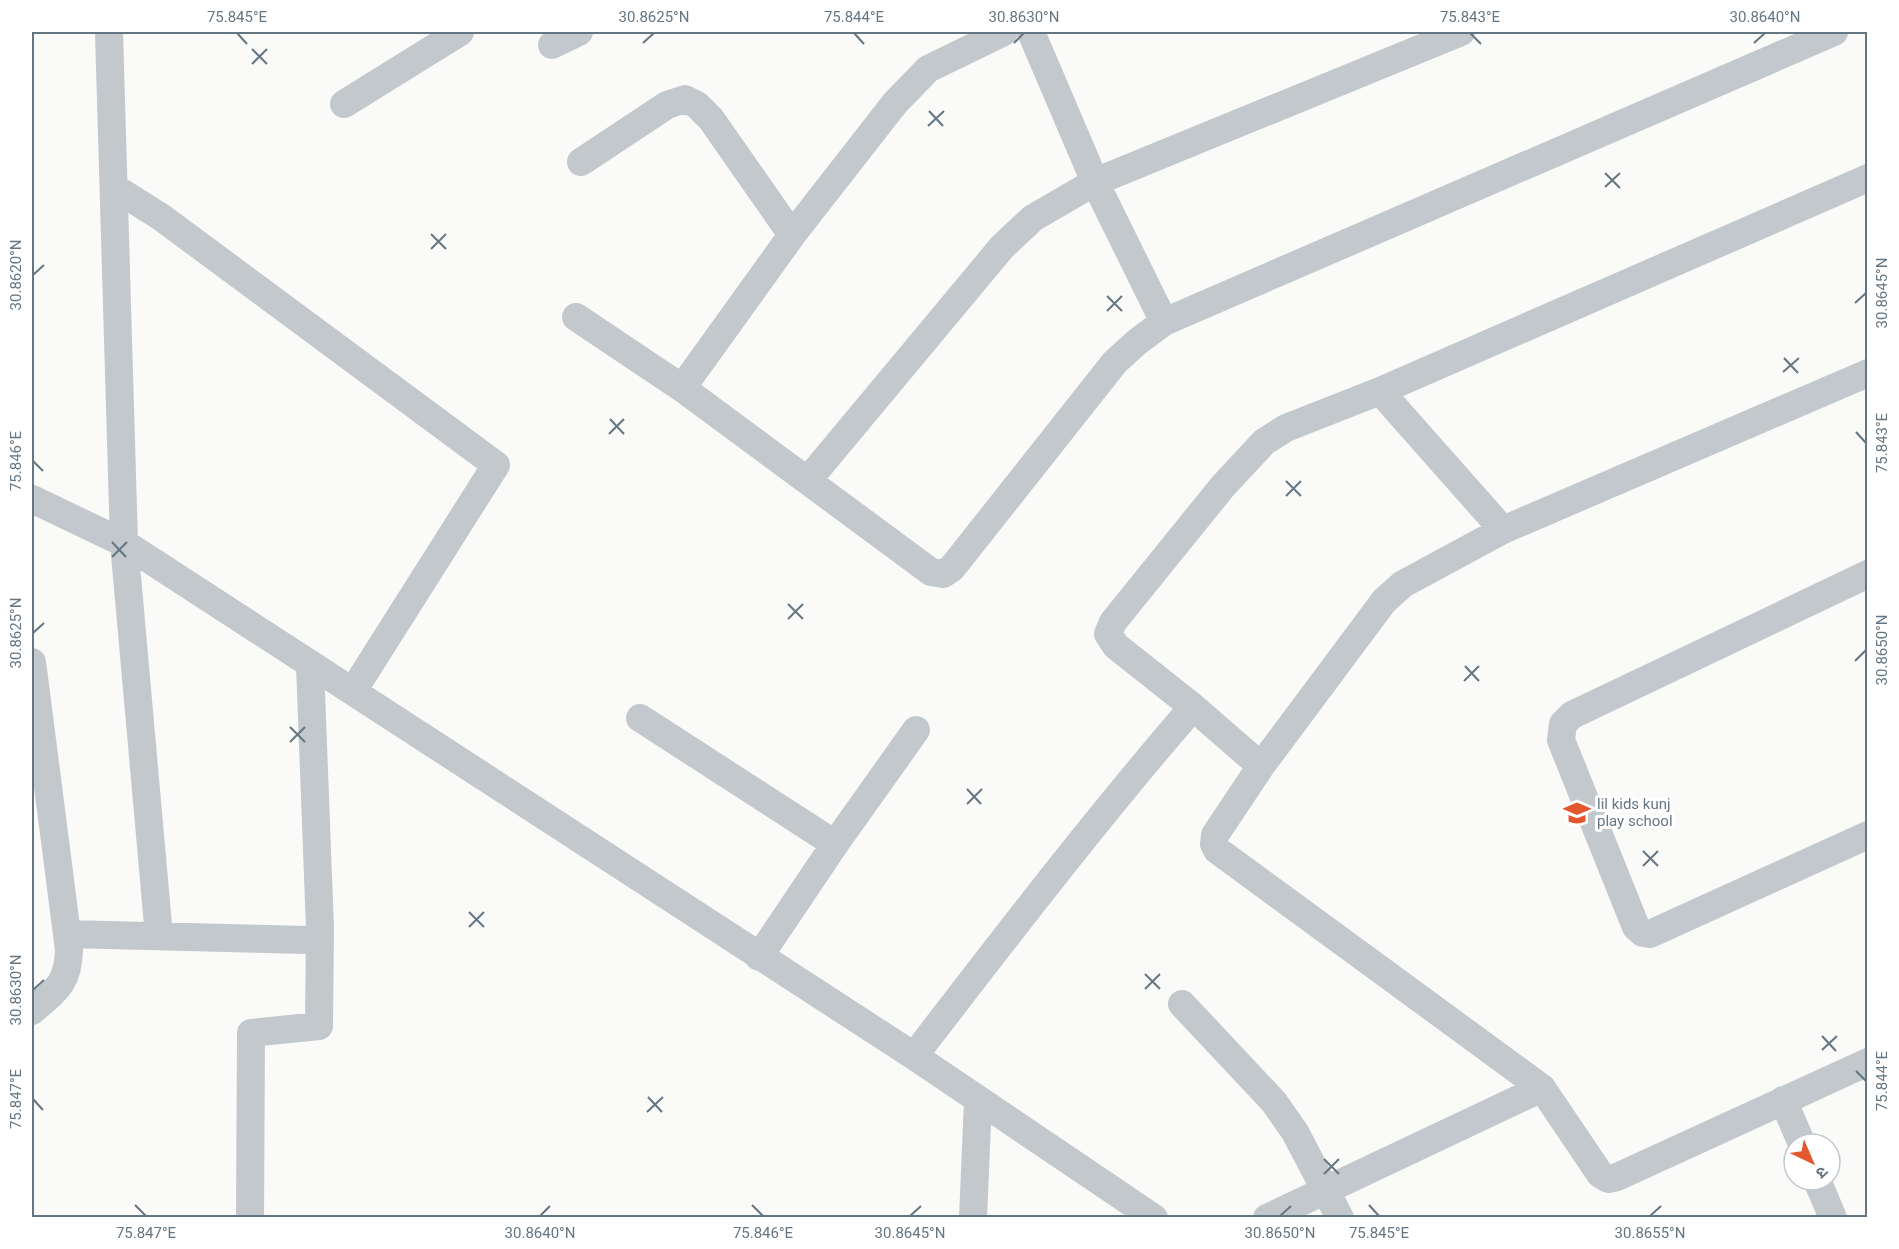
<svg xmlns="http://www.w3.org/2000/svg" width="1899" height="1249" viewBox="0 0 1899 1249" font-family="Roboto,'Noto Sans Devanagari',sans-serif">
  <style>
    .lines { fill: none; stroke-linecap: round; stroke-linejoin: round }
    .street { stroke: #c3c8cc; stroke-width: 28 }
    .ticks { fill: none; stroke: #657683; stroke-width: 2 }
    .labels { text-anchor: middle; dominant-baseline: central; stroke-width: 6; stroke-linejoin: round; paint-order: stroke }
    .poi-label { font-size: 15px; fill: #657683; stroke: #fff; text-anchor: start }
    .neatline { fill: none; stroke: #657683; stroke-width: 2 }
    .ticks-label { font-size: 15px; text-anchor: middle; fill: #657683 }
  </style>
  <rect width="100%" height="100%" fill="#fafaf8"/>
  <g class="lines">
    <path class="street" d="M 109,32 L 124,543 L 159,936
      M 1004,32 L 928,69 L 895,103 L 792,235 L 682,388 L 931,572 L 943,574 L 952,568 L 1115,362 L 1137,342 L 1164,322 L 1834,32
      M 1031,32 L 1095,182 L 1164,322
      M 552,45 L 579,32
      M 344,104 L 460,32
      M 581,162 L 667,105 L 685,99 L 697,105 L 711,119 L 792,235
      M 115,188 L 161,217 L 496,465 L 353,691
      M 576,317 L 682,388
      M 1380,391 L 1868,178
      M 808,480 L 1002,247 L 1033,218 L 1095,182 L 1461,32
      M 32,499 L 124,543 L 914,1056 L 1154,1218
      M 1503,530 L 1380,391 L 1286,428 L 1264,442 L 1223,486 L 1113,622 L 1108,634 L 1116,646 L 1193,707 L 1261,766 L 1384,601 L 1403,584 L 1503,530 L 1868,373
      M 1868,574 L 1572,715 L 1563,724 L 1561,740 L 1636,927 L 1643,933 L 1650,934 L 1868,835
      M 32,662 L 69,950 C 68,984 56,990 32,1011
      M 640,718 L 835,844
      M 1261,766 L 1215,835 L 1214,844 L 1217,850 L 1542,1088
      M 67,934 L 309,940 L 318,935 L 320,929 L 310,665
      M 759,957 L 835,844 L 916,730
      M 1182,1004 L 1274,1102 L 1295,1132 L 1340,1218
      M 914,1056 C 1005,938 1095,820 1193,707
      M 1783,1100 L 1802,1144
      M 1817,1180 L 1833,1218
      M 250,1218 L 251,1033 L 319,1026 L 320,929
      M 973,1218 L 978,1100
      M 1267,1218 L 1542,1088 L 1600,1174 L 1608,1179 L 1617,1177 L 1868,1062"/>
  </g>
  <path class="ticks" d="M 237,33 L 247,44M 854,33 L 864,44M 1470,33 L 1481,44M 643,43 L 654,33M 1014,43 L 1024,33M 1754,43 L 1765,33M 252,49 L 267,64M 252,64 L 267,49M 929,111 L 943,126M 928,126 L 944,111M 1605,173 L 1620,188M 1605,187 L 1620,173M 431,234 L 446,249M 431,249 L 446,234M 33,275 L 44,265M 1107,296 L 1122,311M 1855,303 L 1866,293M 1107,311 L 1122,296M 1784,358 L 1798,373M 1783,372 L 1799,358M 610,419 L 624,434M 1856,432 L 1866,443M 609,434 L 624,419M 33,461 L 43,471M 1286,481 L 1301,496M 1286,496 L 1301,481M 112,542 L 126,557M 112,557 L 127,542M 788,604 L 803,619M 788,619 L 803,604M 33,633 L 44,623M 1855,661 L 1866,650M 1465,666 L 1479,681M 1464,681 L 1479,666M 290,727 L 305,742M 290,742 L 305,727M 967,789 L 981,804M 967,804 L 982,789M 1643,851 L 1658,866M 1643,866 L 1658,851M 469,912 L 484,927M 469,927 L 484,912M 1145,974 L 1160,989M 1145,989 L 1160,974M 33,990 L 44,980M 1822,1036 L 1836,1051M 1822,1050 L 1837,1036M 1856,1071 L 1866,1081M 648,1097 L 662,1112M 33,1099 L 43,1110M 647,1112 L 663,1097M 1324,1159 L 1339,1174M 1324,1174 L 1339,1159M 135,1205 L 146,1216M 752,1205 L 763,1216M 1369,1205 L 1379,1216M 540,1216 L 550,1206M 910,1216 L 921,1206M 1280,1216 L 1291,1206M 1650,1216 L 1661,1206"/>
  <defs>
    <symbol id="university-bare" viewBox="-9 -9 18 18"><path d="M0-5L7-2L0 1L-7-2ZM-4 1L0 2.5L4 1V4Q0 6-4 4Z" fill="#e4572e" stroke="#fff" stroke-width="2.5" paint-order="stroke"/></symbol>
  </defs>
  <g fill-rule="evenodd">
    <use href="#university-bare" x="1558" y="794" width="38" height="38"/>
  </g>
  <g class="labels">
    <g class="poi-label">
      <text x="1597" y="804">lil kids kunj<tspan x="1597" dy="17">play school</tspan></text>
    </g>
  </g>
  <rect width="1899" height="1249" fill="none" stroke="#ffffff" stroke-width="66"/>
  <g transform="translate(1812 1162) rotate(136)"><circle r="28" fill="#ffffff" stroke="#c1c8cd" stroke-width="1.5"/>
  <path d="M0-4.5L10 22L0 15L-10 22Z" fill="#e4572e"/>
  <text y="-9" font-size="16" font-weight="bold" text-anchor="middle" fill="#657683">उ</text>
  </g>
  <rect x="33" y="33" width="1833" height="1183" class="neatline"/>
  <g class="ticks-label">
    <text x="237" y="22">75.845°E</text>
    <text x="654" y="22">30.8625°N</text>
    <text x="854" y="22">75.844°E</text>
    <text x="1024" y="22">30.8630°N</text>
    <text x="1470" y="22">75.843°E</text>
    <text x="1765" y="22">30.8640°N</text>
    <text transform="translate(16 275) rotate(-90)" y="5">30.8620°N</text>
    <text transform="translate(1882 293) rotate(-90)" y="5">30.8645°N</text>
    <text transform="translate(1882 443) rotate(-90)" y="5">75.843°E</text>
    <text transform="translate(16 461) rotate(-90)" y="5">75.846°E</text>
    <text transform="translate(16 633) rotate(-90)" y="5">30.8625°N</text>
    <text transform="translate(1882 650) rotate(-90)" y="5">30.8650°N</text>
    <text transform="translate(16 990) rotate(-90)" y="5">30.8630°N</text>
    <text transform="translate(1882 1081) rotate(-90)" y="5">75.844°E</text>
    <text transform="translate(16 1099) rotate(-90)" y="5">75.847°E</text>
    <text x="146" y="1238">75.847°E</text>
    <text x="540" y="1238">30.8640°N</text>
    <text x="763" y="1238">75.846°E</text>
    <text x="910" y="1238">30.8645°N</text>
    <text x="1280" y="1238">30.8650°N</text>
    <text x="1379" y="1238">75.845°E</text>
    <text x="1650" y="1238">30.8655°N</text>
  </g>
</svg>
